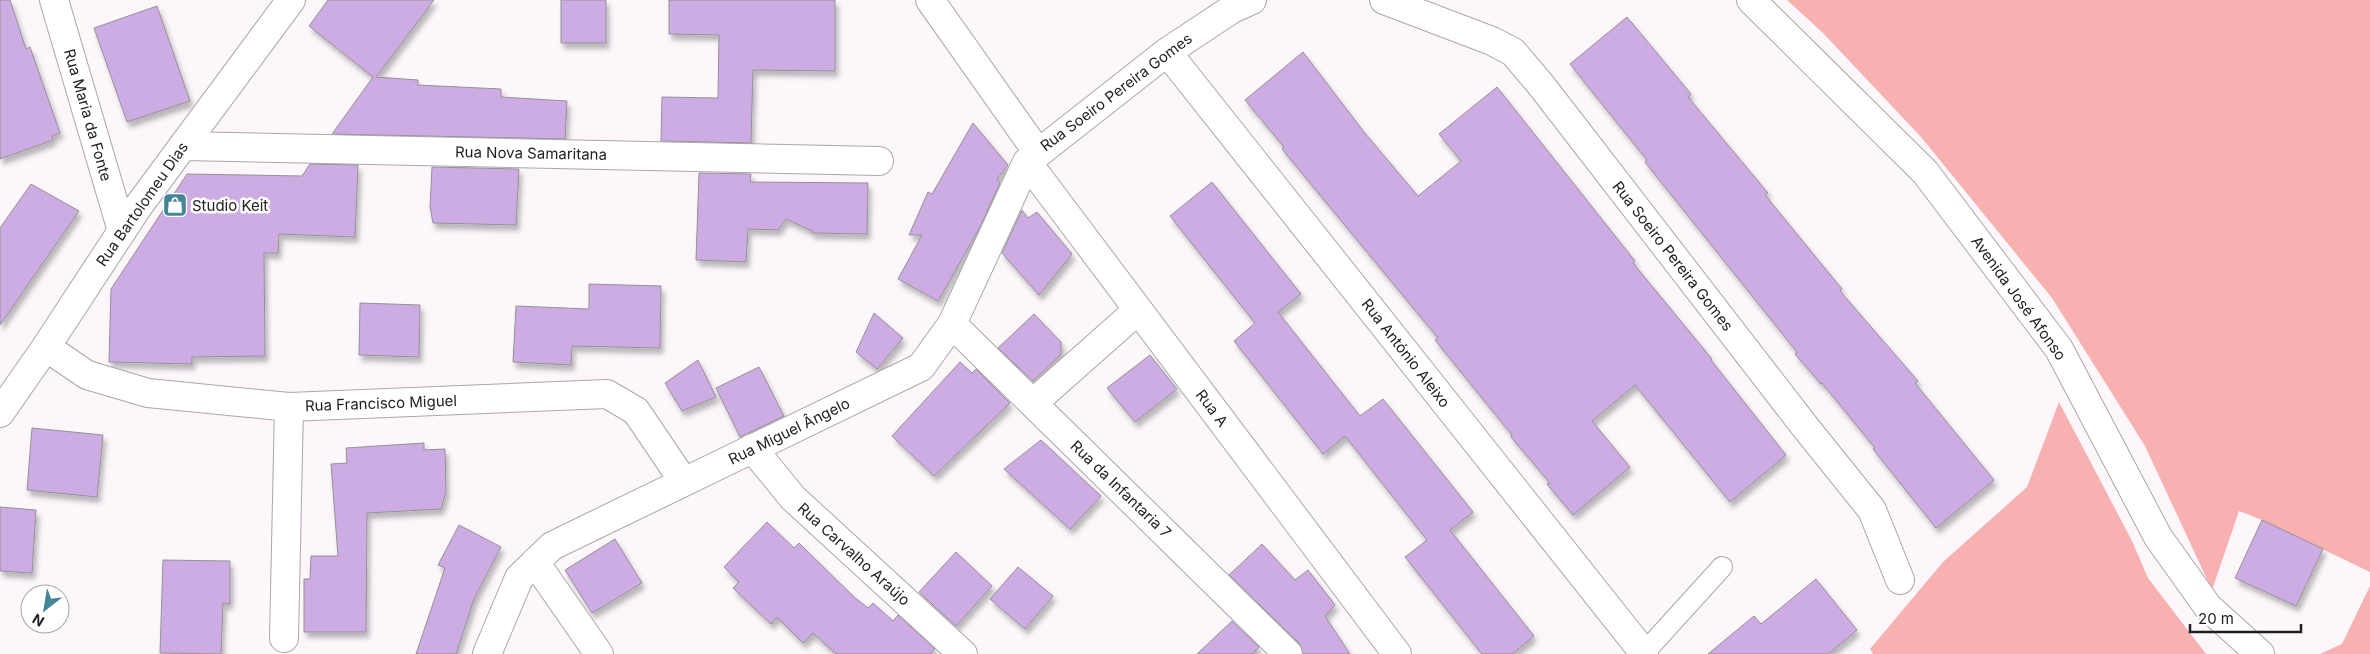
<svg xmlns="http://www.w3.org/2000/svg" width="2370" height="654" viewBox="0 0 2370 654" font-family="Inter,sans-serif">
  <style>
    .green { fill: #f6b1b0 }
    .building { fill: #cdace3; stroke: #949196; filter: url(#shadow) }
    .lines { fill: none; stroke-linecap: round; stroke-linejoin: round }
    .lane-casing { stroke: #aba6aa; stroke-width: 22 }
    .street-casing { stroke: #aba6aa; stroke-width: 30 }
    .secondary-casing { stroke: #aba6aa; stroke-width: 30 }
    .lane { stroke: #fff; stroke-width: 20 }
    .street { stroke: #fff; stroke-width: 28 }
    .secondary { stroke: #fff; stroke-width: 28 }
    .labels { text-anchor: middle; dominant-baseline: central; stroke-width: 5; stroke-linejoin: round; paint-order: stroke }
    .street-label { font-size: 15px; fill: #201e1f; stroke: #fff }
    .poi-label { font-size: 15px; fill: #201e1f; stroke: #fff; text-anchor: start }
  </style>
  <defs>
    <filter id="shadow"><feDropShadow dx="3" dy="5.5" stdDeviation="2.5" flood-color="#0004"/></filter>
  </defs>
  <rect width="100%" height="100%" fill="#fdf7fc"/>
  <path class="green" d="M 1787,0 L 2370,0 L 2370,572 L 2262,520 L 2239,511 L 2212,590 L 2145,446 L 2052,298 L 1921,137 L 1823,33 Z
    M 2059,402 L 2132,541 L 2148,578 L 2206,654 L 1873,654 L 1870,649 L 1943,562 L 2027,487 Z
    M 2370,586 L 2370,654 L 2320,654 L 2342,644 Z"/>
  <path class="building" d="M 0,0 L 10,0 L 26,49 L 30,47 L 60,133 L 52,136 L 53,140 L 0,159 Z
    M 328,0 L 434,0 L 376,77 L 418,80 L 418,85 L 501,89 L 501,97 L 567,101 L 565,139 L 332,134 L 373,77 L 309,26 Z
    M 561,0 L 606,0 L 606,43 L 561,43 Z
    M 669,0 L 835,0 L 835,71 L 753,70 L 751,143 L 661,141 L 662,97 L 718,98 L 719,35 L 669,34 Z
    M 157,6 L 190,101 L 127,122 L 94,28 Z
    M 1627,17 L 1691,94 L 1688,97 L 1768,193 L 1765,195 L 1842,289 L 1840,291 L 1918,381 L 1915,383 L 1994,480 L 1936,528 L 1873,449 L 1875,448 L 1822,383 L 1821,384 L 1795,354 L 1797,352 L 1645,162 L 1647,160 L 1570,64 Z
    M 1303,52 L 1364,132 L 1418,196 L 1461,161 L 1439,134 L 1497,87 L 1635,261 L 1633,263 L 1712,359 L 1711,360 L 1786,455 L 1730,502 L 1635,385 L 1592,421 L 1630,467 L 1573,515 L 1547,484 L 1550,483 L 1511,437 L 1512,435 L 1435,340 L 1438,338 L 1282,149 L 1284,147 L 1245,100 Z
    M 973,123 L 1008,165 L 997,179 L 1000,183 L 980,227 L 938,301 L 898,279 L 922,235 L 909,235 L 928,192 L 932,194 Z
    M 310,164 L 358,165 L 355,237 L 279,234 L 278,253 L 264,253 L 265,356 L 192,357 L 192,364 L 109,362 L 111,289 L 187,174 L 302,176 Z
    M 432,167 L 519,169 L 516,225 L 433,223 L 430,207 Z
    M 699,173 L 751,174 L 750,182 L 868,183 L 867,234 L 812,233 L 812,231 L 786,219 L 778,230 L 748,229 L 746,262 L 696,260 Z
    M 1212,182 L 1301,294 L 1278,312 L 1360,416 L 1383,399 L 1473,512 L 1450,530 L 1534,636 L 1512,654 L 1482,654 L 1405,557 L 1427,540 L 1345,436 L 1323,454 L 1234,341 L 1255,323 L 1170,216 Z
    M 31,184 L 79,211 L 0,325 L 0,228 Z
    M 1022,210 L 1028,218 L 1037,212 L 1072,254 L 1039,295 L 1002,253 Z
    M 589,284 L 661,286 L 660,348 L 572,346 L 571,365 L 513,362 L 516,306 L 589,309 Z
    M 360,303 L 420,305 L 419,357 L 359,355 Z
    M 874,313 L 903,338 L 877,369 L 856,352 Z
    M 1034,314 L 1061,342 L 1061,354 L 1033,381 L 998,348 Z
    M 1150,355 L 1177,389 L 1135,422 L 1107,388 Z
    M 698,360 L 716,397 L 682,411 L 665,383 Z
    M 960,362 L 972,373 L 976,369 L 1010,403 L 934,476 L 892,436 Z
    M 759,367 L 784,416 L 740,437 L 716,388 Z
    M 32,428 L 103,435 L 97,497 L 27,490 Z
    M 1041,440 L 1101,496 L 1070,529 L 1004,469 Z
    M 424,443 L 424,450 L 445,449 L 446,492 L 441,509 L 367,513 L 366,632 L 304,632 L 304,579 L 310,579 L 311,556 L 338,556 L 331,464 L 347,463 L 346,448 Z
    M 0,507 L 36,510 L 32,573 L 0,571 Z
    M 2262,520 L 2323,549 L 2296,606 L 2235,578 Z
    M 767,522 L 794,548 L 799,543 L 854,597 L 868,608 L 873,603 L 893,621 L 898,615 L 935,649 L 930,654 L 836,654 L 813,633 L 803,643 L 777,617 L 771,624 L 733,588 L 739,582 L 724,567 Z
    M 459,525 L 501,547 L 474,599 L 456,654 L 416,654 L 445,568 L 438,565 Z
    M 615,539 L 642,583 L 592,613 L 565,570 Z
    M 1262,544 L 1295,580 L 1308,570 L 1335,605 L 1325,616 L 1350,654 L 1303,654 L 1299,643 L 1229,575 Z
    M 956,552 L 992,586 L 956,626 L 919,592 Z
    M 163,560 L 230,561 L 230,604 L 223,603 L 221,654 L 160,653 Z
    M 1018,567 L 1053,596 L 1025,629 L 990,599 Z
    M 1816,579 L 1857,630 L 1828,654 L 1708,654 L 1754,616 L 1761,624 Z
    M 1232,621 L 1259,647 L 1252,654 L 1197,654 Z"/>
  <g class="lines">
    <defs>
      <path id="lane" d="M 1644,653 L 1722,567"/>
      <path id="street" d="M 54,0 L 122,231
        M 930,0 L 1038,153
        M 1384,0 L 1492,41 L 1513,52 L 1541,85 L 1806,428 L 1872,510 L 1900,580
        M 1167,52 L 1644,653 L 1642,654
        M 183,146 L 879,161
        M 1027,162 L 1397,654
        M 952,324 L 1288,654
        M 46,347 L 87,375 L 148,393 L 289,407 L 607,394 L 636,411 L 684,482
        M 1033,403 L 1138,310
        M 752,448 L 793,498 L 963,654
        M 535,562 L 599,654
        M 284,638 L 289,407
        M 487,654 L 519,578 L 552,546 L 921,367 L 952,324 L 1027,162 L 1167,52 L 1232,9 L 1252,0"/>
      <path id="secondary" d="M 1751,0 L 1925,172 L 2059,349 L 2158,537 L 2208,607 L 2260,654
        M 0,413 L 46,347 L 137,208 L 291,0"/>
    </defs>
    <use href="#lane" class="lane-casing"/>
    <use href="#street" class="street-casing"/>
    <use href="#secondary" class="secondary-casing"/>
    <use href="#lane" class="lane"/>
    <use href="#street" class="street"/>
    <use href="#secondary" class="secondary"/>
  </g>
  <defs>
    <symbol id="shop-square" viewBox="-11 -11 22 22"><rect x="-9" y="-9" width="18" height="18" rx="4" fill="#448598" stroke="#fff"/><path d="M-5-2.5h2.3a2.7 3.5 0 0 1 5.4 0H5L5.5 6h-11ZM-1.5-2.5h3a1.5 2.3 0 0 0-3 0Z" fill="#fff"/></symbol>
  </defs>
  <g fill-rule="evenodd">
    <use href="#shop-square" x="161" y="191" width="28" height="28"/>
  </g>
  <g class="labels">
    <g class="street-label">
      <text transform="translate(1116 92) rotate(-37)">Rua Soeiro Pereira Gomes</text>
      <text transform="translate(88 115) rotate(74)">Rua Maria da Fonte</text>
      <text transform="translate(531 153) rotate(1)">Rua Nova Samaritana</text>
      <text transform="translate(142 204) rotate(-55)">Rua Bartolomeu Dias</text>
      <text transform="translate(1673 256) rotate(52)">Rua Soeiro Pereira Gomes</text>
      <text transform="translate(2019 298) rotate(54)">Avenida José Afonso</text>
      <text transform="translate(1406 353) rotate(52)">Rua António Aleixo</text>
      <text transform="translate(381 403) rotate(-2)">Rua Francisco Miguel</text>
      <text transform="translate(1212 408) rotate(53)">Rua A</text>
      <text transform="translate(789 431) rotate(-26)">Rua Miguel Ângelo</text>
      <text transform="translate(1121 489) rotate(44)">Rua da Infantaria 7</text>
      <text transform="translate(854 554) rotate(42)">Rua Carvalho Araújo</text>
    </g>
    <g class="poi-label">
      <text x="192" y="205">Studio Keit</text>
    </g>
  </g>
  <g transform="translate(45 609) rotate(211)"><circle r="24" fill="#ffffff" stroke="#a6a5a5"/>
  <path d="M0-4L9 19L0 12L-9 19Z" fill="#448598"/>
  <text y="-8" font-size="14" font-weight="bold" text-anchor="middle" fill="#201e1f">N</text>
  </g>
  <path d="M2190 624v8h111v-8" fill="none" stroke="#201e1f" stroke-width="2.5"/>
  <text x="2198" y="624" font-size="15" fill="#201e1f" stroke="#ffffff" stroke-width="4" paint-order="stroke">20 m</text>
</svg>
